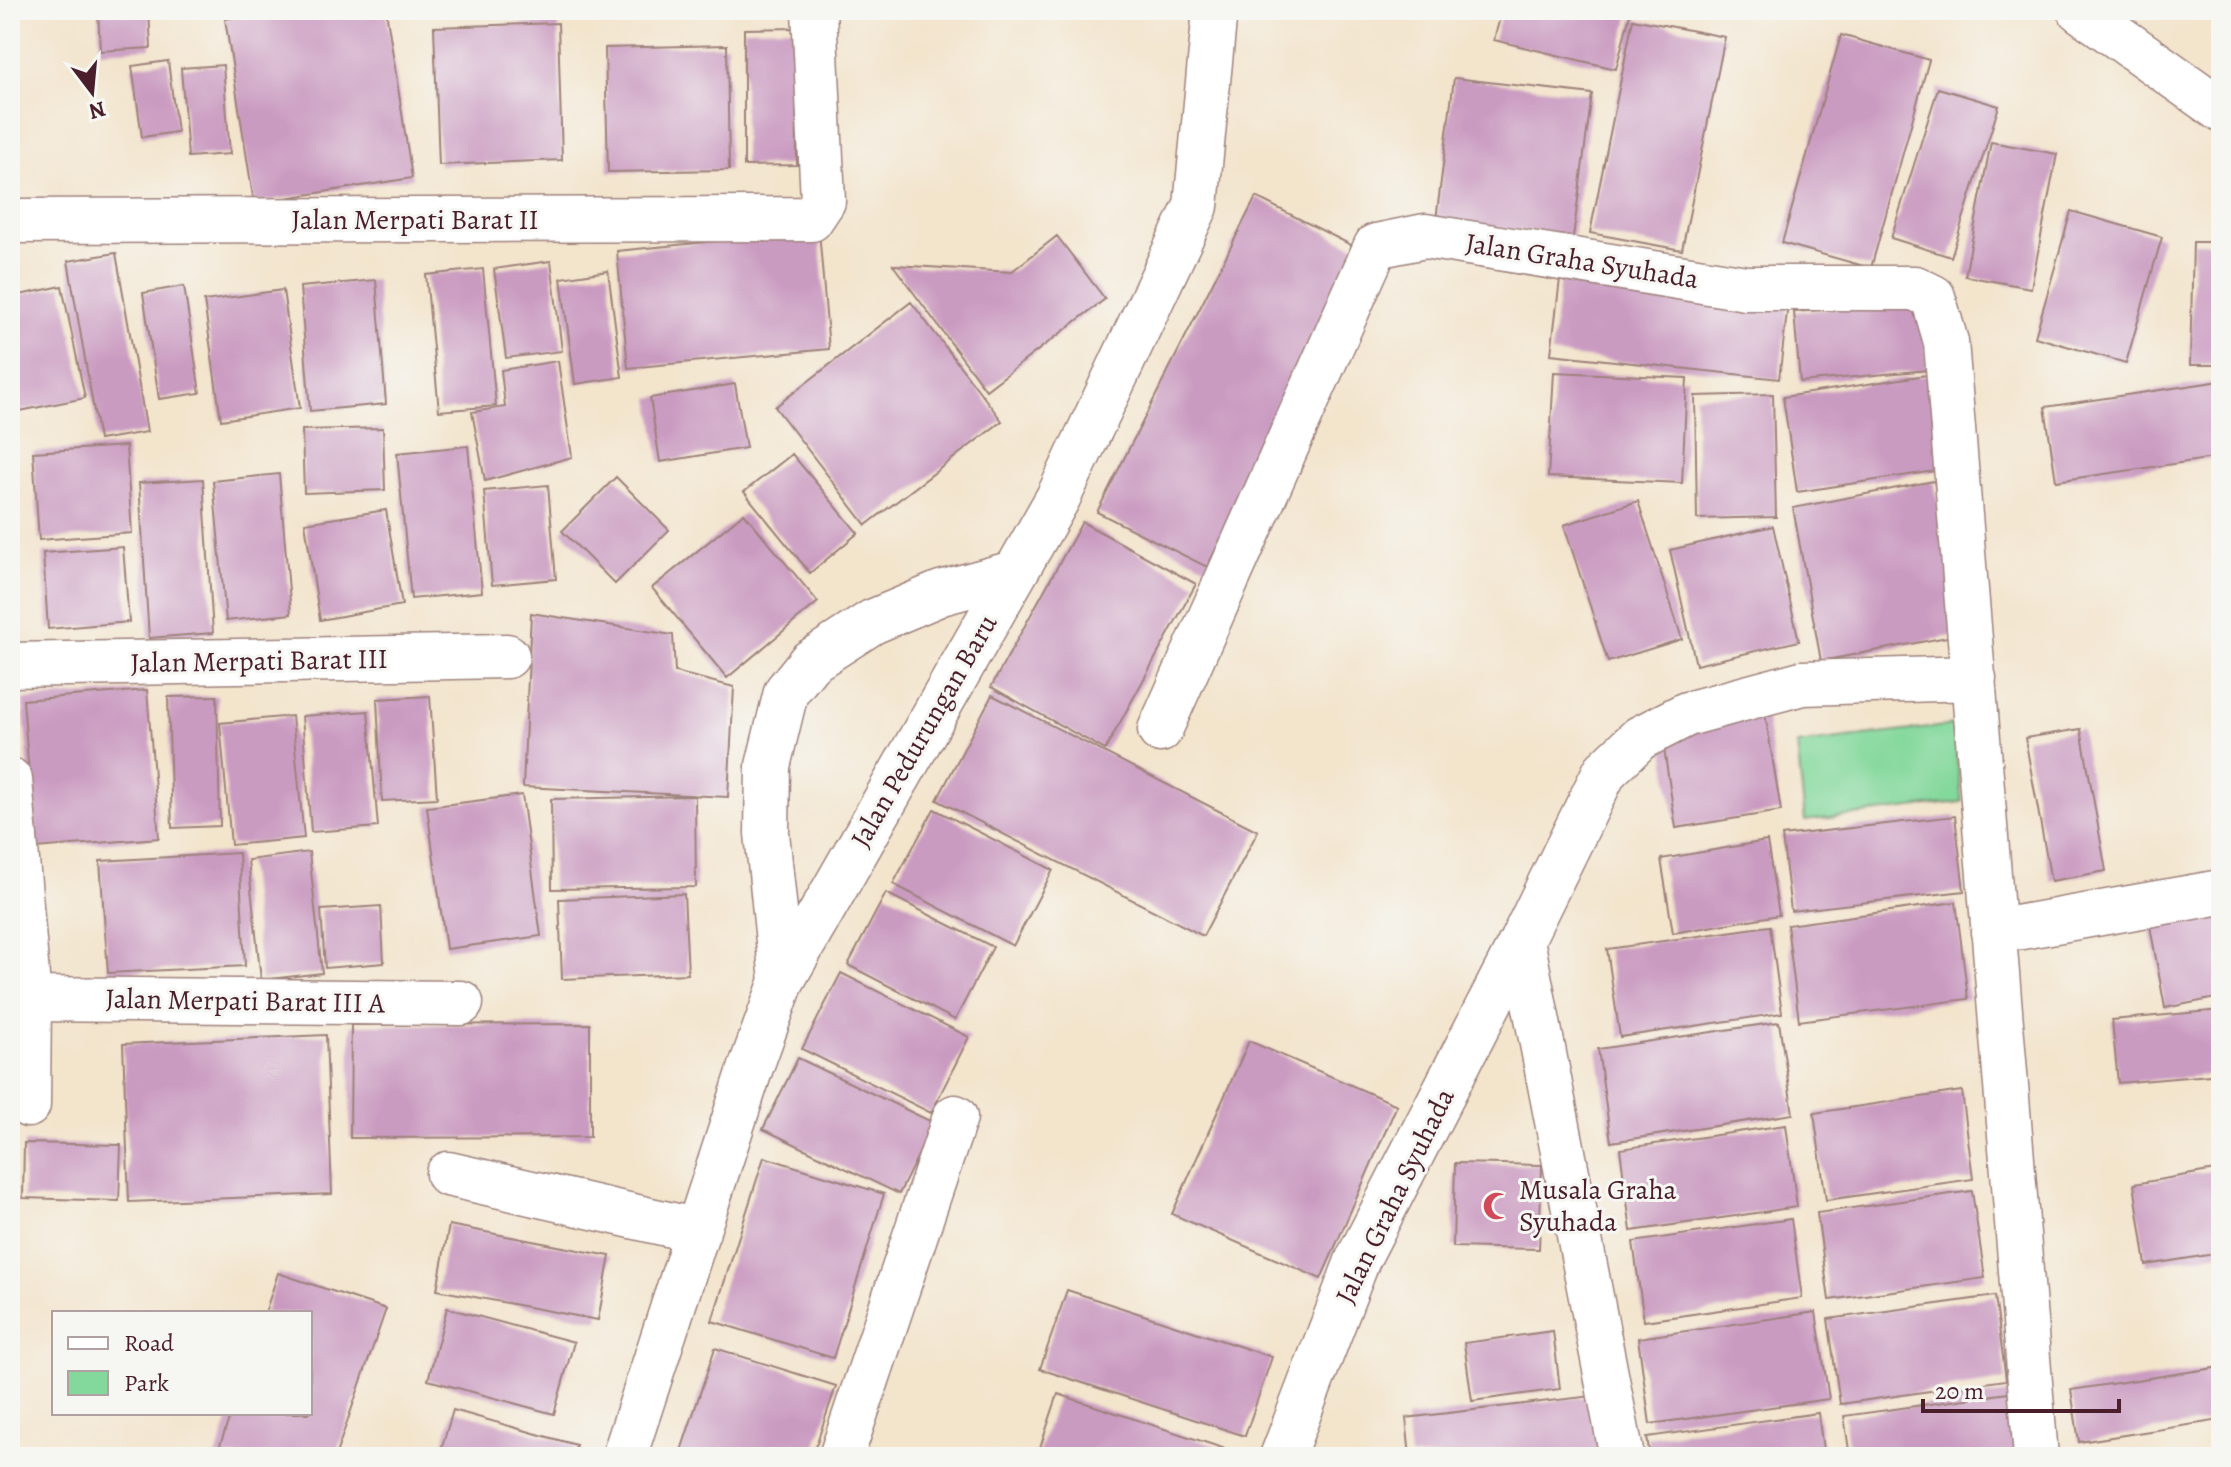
<svg xmlns="http://www.w3.org/2000/svg" width="2231" height="1467" viewBox="0 0 2231 1467" font-family="Alegreya,serif">
  <style>
    .green { fill: #83d89b; stroke: #667c63; stroke-width: 2 }
    .building { fill: #ca9bc1 }
    .lines { fill: none; stroke-linecap: round; stroke-linejoin: round }
    .minor-casing { stroke: #9e827c; stroke-width: 47 }
    .major-casing { stroke: #9e827c; stroke-width: 47 }
    .minor { stroke: #fff; stroke-width: 44 }
    .major { stroke: #fff; stroke-width: 44 }
    .labels { text-anchor: middle; dominant-baseline: central; stroke-width: 6; stroke-linejoin: round; paint-order: stroke }
    .street-label { font-size: 28px; fill: #4a1f2b; stroke: #f6f6f2 }
    .poi-label { font-size: 28px; fill: #4a1f2b; stroke: #f6f6f2; text-anchor: start }
  </style>
  <rect width="100%" height="100%" fill="#f6f6f2"/>
  <filter id="ink" filterUnits="userSpaceOnUse"><feTurbulence type="fractalNoise" baseFrequency=".0125" numOctaves="2"/><feDisplacementMap in="SourceGraphic" scale="16" xChannelSelector="R" yChannelSelector="G"/><feConvolveMatrix kernelMatrix="1 2 1 2 8 2 1 2 1" color-interpolation-filters="sRGB"/></filter>
  <filter id="wash" filterUnits="userSpaceOnUse"><feTurbulence type="fractalNoise" baseFrequency=".006" numOctaves="4" result="noise"/><feDisplacementMap in="SourceGraphic" scale="32" xChannelSelector="R" yChannelSelector="G"/><feGaussianBlur stdDeviation="1.8" result="paint"/><feColorMatrix in="noise" values="0 0 0 0 0 0 0 0 0 0 0 0 0 0 0 0 0 1.4 0 .05"/><feComposite in="paint" operator="in"/></filter>
  <g filter="url(#wash)">
    <rect width="100%" height="100%" fill="#f3e4cc"/>
    <path class="green" d="M 1953,725 L 1962,802 L 1805,821 L 1797,744 Z"/>
    <g id="blocks">
      <path class="building" d="M 98,10 L 149,10 L 151,48 L 100,51 Z
        M 286,10 L 386,10 L 412,178 L 254,203 L 225,19 Z
        M 1502,10 L 1631,10 L 1616,69 L 1494,40 Z
        M 1633,19 L 1725,37 L 1682,250 L 1590,233 Z
        M 558,23 L 562,160 L 439,165 L 434,27 Z
        M 796,28 L 797,165 L 744,166 L 744,29 Z
        M 1841,35 L 1929,60 L 1871,268 L 1782,243 Z
        M 727,45 L 729,170 L 608,172 L 605,48 Z
        M 168,61 L 177,132 L 142,137 L 132,66 Z
        M 223,65 L 230,154 L 188,157 L 181,68 Z
        M 1454,78 L 1592,94 L 1573,237 L 1436,220 Z
        M 1938,88 L 1999,106 L 1951,257 L 1891,238 Z
        M 1991,142 L 2057,154 L 2031,288 L 1965,276 Z
        M 1256,197 L 1365,252 L 1207,567 L 1097,512 Z
        M 2071,211 L 2162,237 L 2126,363 L 2035,337 Z
        M 819,231 L 829,349 L 628,368 L 617,251 Z
        M 1057,236 L 1105,299 L 986,390 L 893,265 L 1011,272 Z
        M 2193,242 L 2221,242 L 2221,365 L 2190,365 Z
        M 116,253 L 147,432 L 99,440 L 68,261 Z
        M 551,261 L 562,351 L 506,358 L 494,269 Z
        M 483,269 L 496,406 L 439,411 L 426,275 Z
        M 608,271 L 622,377 L 575,384 L 561,278 Z
        M 1560,279 L 1788,304 L 1779,379 L 1551,354 Z
        M 376,280 L 386,404 L 310,411 L 300,287 Z
        M 62,286 L 85,398 L 10,413 L 10,297 Z
        M 184,286 L 200,393 L 159,399 L 143,293 Z
        M 283,290 L 300,408 L 221,420 L 204,301 Z
        M 911,302 L 1002,421 L 866,525 L 775,407 Z
        M 1922,302 L 1928,370 L 1800,382 L 1794,312 Z
        M 558,361 L 572,457 L 485,481 L 472,412 L 505,407 L 501,370 Z
        M 1554,372 L 1687,378 L 1682,483 L 1548,477 Z
        M 1933,374 L 1948,469 L 1797,492 L 1783,397 Z
        M 2221,381 L 2221,457 L 2056,481 L 2045,407 Z
        M 735,384 L 746,448 L 660,462 L 650,398 Z
        M 1773,394 L 1776,517 L 1697,519 L 1695,396 Z
        M 383,428 L 385,490 L 304,493 L 302,430 Z
        M 126,446 L 132,533 L 39,540 L 33,452 Z
        M 468,446 L 482,592 L 411,599 L 397,453 Z
        M 792,454 L 858,533 L 810,573 L 744,492 Z
        M 279,474 L 291,614 L 226,621 L 213,481 Z
        M 616,477 L 669,530 L 615,584 L 562,531 Z
        M 203,479 L 213,633 L 149,638 L 139,483 Z
        M 1934,481 L 1963,634 L 1821,661 L 1793,508 Z
        M 548,485 L 556,579 L 492,585 L 484,491 Z
        M 1638,501 L 1682,639 L 1608,662 L 1564,525 Z
        M 386,510 L 402,605 L 320,620 L 305,523 Z
        M 744,513 L 818,602 L 727,678 L 652,588 Z
        M 1082,522 L 1196,584 L 1105,750 L 991,687 Z
        M 1773,526 L 1799,641 L 1696,665 L 1670,550 Z
        M 123,547 L 129,622 L 48,629 L 43,553 Z
        M 531,613 L 673,635 L 675,672 L 734,687 L 728,797 L 523,787 Z
        M 147,690 L 159,838 L 35,848 L 23,700 Z
        M 992,695 L 1258,831 L 1203,936 L 937,800 Z
        M 217,696 L 220,826 L 172,828 L 168,697 Z
        M 430,696 L 437,798 L 382,801 L 377,699 Z
        M 368,711 L 378,827 L 311,832 L 302,716 Z
        M 1765,713 L 1781,811 L 1676,828 L 1661,729 Z
        M 292,716 L 304,838 L 231,845 L 220,723 Z
        M 2081,729 L 2106,871 L 2051,881 L 2025,738 Z
        M 522,795 L 541,936 L 446,949 L 427,807 Z
        M 695,796 L 696,887 L 552,889 L 551,799 Z
        M 934,809 L 1053,870 L 1013,946 L 893,884 Z
        M 1955,816 L 1964,891 L 1791,911 L 1782,836 Z
        M 1767,841 L 1779,915 L 1673,933 L 1661,859 Z
        M 309,852 L 322,973 L 261,980 L 248,860 Z
        M 239,853 L 245,966 L 108,973 L 100,861 Z
        M 886,893 L 993,947 L 955,1020 L 848,965 Z
        M 684,894 L 688,974 L 562,979 L 559,899 Z
        M 1956,902 L 1968,999 L 1799,1021 L 1787,925 Z
        M 381,906 L 384,963 L 325,968 L 321,910 Z
        M 2221,914 L 2221,997 L 2165,1008 L 2150,926 Z
        M 1770,926 L 1782,1013 L 1620,1037 L 1607,949 Z
        M 841,973 L 969,1037 L 931,1113 L 802,1049 Z
        M 2221,1010 L 2221,1074 L 2118,1083 L 2112,1020 Z
        M 1779,1022 L 1793,1114 L 1611,1142 L 1598,1049 Z
        M 590,1024 L 590,1137 L 350,1138 L 351,1025 Z
        M 326,1035 L 332,1194 L 129,1202 L 123,1044 Z
        M 1249,1041 L 1397,1105 L 1321,1279 L 1172,1214 Z
        M 798,1058 L 934,1123 L 899,1194 L 763,1129 Z
        M 1962,1091 L 1973,1179 L 1826,1200 L 1814,1113 Z
        M 1786,1125 L 1797,1207 L 1631,1231 L 1620,1149 Z
        M 24,1143 L 121,1145 L 119,1201 L 23,1198 Z
        M 764,1157 L 884,1194 L 833,1358 L 712,1321 Z
        M 1455,1163 L 1542,1165 L 1539,1249 L 1453,1247 Z
        M 2221,1169 L 2221,1253 L 2146,1265 L 2134,1184 Z
        M 1972,1191 L 1985,1278 L 1829,1300 L 1817,1213 Z
        M 1791,1219 L 1802,1298 L 1644,1321 L 1633,1242 Z
        M 449,1225 L 610,1256 L 598,1320 L 437,1290 Z
        M 278,1273 L 386,1309 L 335,1457 L 216,1457 L 231,1413 L 310,1413 L 310,1313 L 265,1313 Z
        M 1067,1290 L 1272,1357 L 1245,1436 L 1040,1369 Z
        M 1995,1296 L 2006,1380 L 1840,1404 L 1828,1319 Z
        M 447,1308 L 574,1342 L 554,1414 L 428,1380 Z
        M 1816,1312 L 1829,1399 L 1650,1424 L 1638,1338 Z
        M 1553,1331 L 1560,1389 L 1472,1401 L 1464,1343 Z
        M 715,1348 L 836,1386 L 812,1457 L 679,1457 Z
        M 2221,1367 L 2221,1420 L 2079,1442 L 2071,1390 Z
        M 2009,1393 L 2018,1457 L 1850,1457 L 1844,1416 Z
        M 1058,1394 L 1247,1456 L 1247,1457 L 1037,1457 Z
        M 1592,1396 L 1598,1457 L 1410,1457 L 1406,1418 Z
        M 453,1410 L 576,1445 L 573,1457 L 439,1457 Z
        M 1818,1413 L 1824,1457 L 1650,1457 L 1647,1437 Z"/>
    </g>
  </g>
  <g filter="url(#ink)">
    <use href="#blocks" fill-opacity="0" stroke="#9e827c" stroke-width="2"/>
    <g class="lines">
      <defs>
        <path id="minor" d="M 10,221 L 811,219 L 823,201 L 814,10
          M 10,665 L 507,656
          M 1160,730 L 1376,246 L 1425,236 L 1746,288 L 1915,288 L 1933,297 L 1946,342 L 2036,1457
          M 10,780 L 29,999 L 28,1105
          M 1993,932 L 2221,892
          M 782,981 L 767,833 L 768,766 L 786,692 L 810,662 L 872,622 L 941,593 L 1014,573
          M 29,999 L 461,1003
          M 448,1174 L 698,1231
          M 624,1457 L 752,1064 L 782,981 L 1058,498 L 1196,206 L 1215,10
          M 841,1457 L 955,1117
          M 1282,1457 L 1358,1259 L 1522,940
          M 1622,1457 L 1522,940 L 1605,771 L 1640,738 L 1687,714 L 1802,683 L 1974,678"/>
        <path id="major" d="M 2080,10 L 2221,110"/>
      </defs>
      <use href="#minor" class="minor-casing"/>
      <use href="#major" class="major-casing"/>
      <use href="#minor" class="minor"/>
      <use href="#major" class="major"/>
    </g>
  </g>
  <defs>
    <symbol id="mosque-bare" viewBox="-9 -9 18 18"><path d="M3.5-4.9A6 6 0 1 0 3.5 4.9A5 5 0 1 1 3.5-4.9Z" fill="#d1495b" stroke="#f6f6f2" stroke-width="2.5" paint-order="stroke"/></symbol>
  </defs>
  <g fill-rule="evenodd">
    <use href="#mosque-bare" x="1477" y="1186" width="40" height="40"/>
  </g>
  <g class="labels">
    <g class="street-label">
      <text x="415" y="220">Jalan Merpati Barat II</text>
      <text transform="translate(1582 261) rotate(9)">Jalan Graha Syuhada</text>
      <text transform="translate(259 661) rotate(-1)">Jalan Merpati Barat III</text>
      <text transform="translate(924 731) rotate(-60)">Jalan Pedurungan Baru</text>
      <text transform="translate(245 1001) rotate(1)">Jalan Merpati Barat III A</text>
      <text transform="translate(1395 1196) rotate(-64)">Jalan Graha Syuhada</text>
    </g>
    <g class="poi-label">
      <text x="1519" y="1190">Musala Graha<tspan x="1519" dy="32">Syuhada</tspan></text>
    </g>
  </g>
  <rect width="2231" height="1467" fill="none" stroke="#f6f6f2" stroke-width="40"/>
  <rect x="52" y="1311" width="260" height="104" fill="#f6f6f2" stroke="#b1a0a2" stroke-width="2"/>
  <rect x="68" y="1337" width="40" height="12" fill="#ffffff" stroke="#b1a0a2" stroke-width="2"/>
  <text x="124" y="1351" font-size="24" fill="#4a1f2b">Road</text>
  <rect x="68" y="1371" width="40" height="24" fill="#83d89b" stroke="#b1a0a2" stroke-width="2"/>
  <text x="124" y="1391" font-size="24" fill="#4a1f2b">Park</text>
  <g transform="translate(92 92) rotate(164)" stroke="#f6f6f2" stroke-width="6" paint-order="stroke">
  <path d="M0-6L14 30L0 20L-14 30Z" fill="#4a1f2b"/>
  <text y="-12" font-size="22" font-weight="bold" text-anchor="middle" fill="#4a1f2b">N</text>
  </g>
  <path d="M1923 1399v12h196v-12" fill="none" stroke="#4a1f2b" stroke-width="4"/>
  <text x="1935" y="1399" font-size="24" fill="#4a1f2b" stroke="#f6f6f2" stroke-width="6" paint-order="stroke">20 m</text>
</svg>
